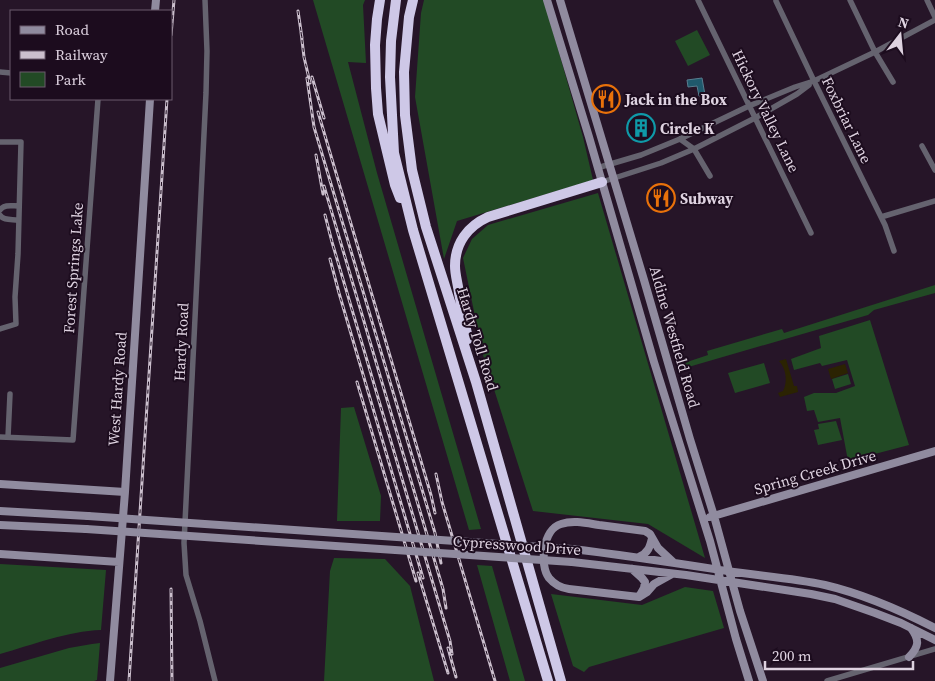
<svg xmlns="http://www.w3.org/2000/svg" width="935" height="681" viewBox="0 0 935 681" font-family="'Source Serif 4',serif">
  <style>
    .green { fill: #224a25 }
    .sand { fill: #2b2302 }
    .water { fill: #1f596c; stroke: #587d8f }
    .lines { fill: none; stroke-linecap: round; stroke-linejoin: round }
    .street { stroke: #65636f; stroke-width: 5.5 }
    .secondary { stroke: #908b9f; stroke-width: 8 }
    .highway { stroke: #cec8e7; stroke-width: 10 }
    .rail-casing { stroke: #cbbfcd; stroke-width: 3 }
    .rail { stroke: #1c0c1e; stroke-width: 1; stroke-dasharray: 4; stroke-linecap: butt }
    .secondary-bridge { stroke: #908b9f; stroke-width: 8 }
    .labels { text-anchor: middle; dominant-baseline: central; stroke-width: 4; stroke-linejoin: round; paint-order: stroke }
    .poi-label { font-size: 15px; font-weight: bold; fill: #ded2e0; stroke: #1c0c1e; text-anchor: start }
    .street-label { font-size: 15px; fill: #ded2e0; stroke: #1c0c1e }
  </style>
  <rect width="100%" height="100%" fill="#261528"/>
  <path class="green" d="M 313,0 L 365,0 L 363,5 L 366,63 L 348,62 L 377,173 L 481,529 L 469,530 Z
    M 424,0 L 544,0 L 583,137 L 593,180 L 457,221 L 444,259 L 415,97 L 421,13 Z
    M 697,30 L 710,55 L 688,66 L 675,41 Z
    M 598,193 L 705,558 L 648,524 L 533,511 L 483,355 L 463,258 L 472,239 L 488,225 Z
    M 935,285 L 935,293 L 874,310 L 868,315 L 685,368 L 683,365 L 687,362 L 708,355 L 707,351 L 782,329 L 784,333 Z
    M 870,320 L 909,445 L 848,461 L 840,418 L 818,422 L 814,410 L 807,411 L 804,397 L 814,393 L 836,393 L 855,386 L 847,360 L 822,366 L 820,363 L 794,370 L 791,359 L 821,348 L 819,336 Z
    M 764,363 L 770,383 L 735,393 L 728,373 Z
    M 848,374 L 851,384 L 835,389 L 832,379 Z
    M 354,407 L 381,496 L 380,521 L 337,521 L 341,408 Z
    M 836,421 L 842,440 L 818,445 L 814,430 L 819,429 L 818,424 Z
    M 334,558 L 385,559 L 410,586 L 434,681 L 324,681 L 330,571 Z
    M 0,564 L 106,570 L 101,630 C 68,631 32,645 0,654 Z
    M 477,565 L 492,566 L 525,681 L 510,681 Z
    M 685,587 L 713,591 L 724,628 L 589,667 L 584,672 L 573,666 L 551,594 L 642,605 Z
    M 100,643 L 97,680 L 94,681 L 0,681 L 0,668 L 69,648 L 92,644 Z"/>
  <path class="sand" d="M 786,359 L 794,386 L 797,386 L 798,392 L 780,397 L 778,393 L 783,391 C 788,382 786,368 779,361 Z
    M 845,364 L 848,373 L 831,379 L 828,369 Z"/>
  <path class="water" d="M 702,78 L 705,95 L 699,96 L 697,86 L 688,87 L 687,80 Z"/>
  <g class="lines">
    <path class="street" d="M 205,0 L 207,51 L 206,93 L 184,543 L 186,575 L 200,621 L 215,681
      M 698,0 L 811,233
      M 850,0 L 875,52 L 893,82
      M 927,0 L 935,17
      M 776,1 L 814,81 L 885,225 L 894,251
      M 0,72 L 11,73
      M 680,139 L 694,149 L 710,176
      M 0,142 L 21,142 L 18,254 L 15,297 L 16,324 L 0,329
      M 922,146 L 935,170
      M 597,168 L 641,155 L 680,139 L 749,106 L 795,87 L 814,81 L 875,52 L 935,20
      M 602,182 L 661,163 L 694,149 L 755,118 L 797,94 L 809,85
      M 0,210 C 4,204 12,206 19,206
      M 0,215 C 3,221 12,219 18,220
      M 881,217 L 935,201
      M 0,437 L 73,440 L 98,99
      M 8,437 L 10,394
      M 827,681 L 935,649"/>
    <path class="secondary" d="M 547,0 L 589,137 L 654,362 L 710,541 L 736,639 L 749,681
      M 560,0 L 644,280 L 690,439 L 714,516 L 740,611 L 763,681
      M 155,11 L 156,0
      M 0,484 L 125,492
      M 0,511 L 88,516
      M 710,517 L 935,451
      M 0,525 L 86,529
      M 572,549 C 624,555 675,563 727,571 C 760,576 793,578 825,585 C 863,594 900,610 935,628
      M 0,554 L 119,562
      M 639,557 C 648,553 650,547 652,538
      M 572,562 L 686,575 L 811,594 L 835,599 L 875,613 L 901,623 L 935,640
      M 632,569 L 642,578 L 645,582 L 644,588 L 640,595
      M 672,574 L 654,584 L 647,592 L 639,597 L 569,589 C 561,588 554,584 549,578 C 539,565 543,529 561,524 C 573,520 586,523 599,525 C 614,527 630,529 645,531 L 650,534 L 658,548 L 673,562
      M 909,657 C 919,647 920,640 911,628
      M 110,681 L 125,492 L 150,99"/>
    <path class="highway" d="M 380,0 L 377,19 L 375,45 L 376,88 L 378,114 L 395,185 L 400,198
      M 396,0 L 391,41 L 390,77 L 394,153 L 413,230 L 548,681
      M 413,0 L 409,17 L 404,72 L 405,115 L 412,170 L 426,227 L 476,382 L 561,681
      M 468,339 C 465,324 462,308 459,293 C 458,284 455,275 455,266 C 455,243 468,226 488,217 L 602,182"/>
    <defs>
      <path id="rail" d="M 298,11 L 302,38
        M 301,32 L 304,57 L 310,83
        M 171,35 L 174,0
        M 312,77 L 324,118
        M 307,78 L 314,127 L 435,533 L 441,563
        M 318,112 L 431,495 L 435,513
        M 316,155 L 323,194
        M 324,186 L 443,589 L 446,608
        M 325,215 L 332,242 L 450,641 L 452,654
        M 330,259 L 339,293 L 423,578
        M 357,382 L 416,581
        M 436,474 L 442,502 L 495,681
        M 418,573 L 448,673
        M 171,589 L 172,681
        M 448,648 L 456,677
        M 129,681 L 167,99"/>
    </defs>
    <use href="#rail" class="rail-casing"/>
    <use href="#rail" class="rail"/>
    <path class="secondary-bridge" d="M 88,516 L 572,549
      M 86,529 L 572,562"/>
  </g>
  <defs>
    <symbol id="restaurant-ring" viewBox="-11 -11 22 22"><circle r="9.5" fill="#1c0c1e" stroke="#e8710a" stroke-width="1.5"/><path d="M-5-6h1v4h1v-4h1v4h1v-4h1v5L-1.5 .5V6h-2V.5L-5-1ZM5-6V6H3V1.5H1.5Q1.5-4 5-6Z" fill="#e8710a"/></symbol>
    <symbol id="building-ring" viewBox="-11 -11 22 22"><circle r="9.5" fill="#1c0c1e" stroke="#0f9aa8" stroke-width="1.5"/><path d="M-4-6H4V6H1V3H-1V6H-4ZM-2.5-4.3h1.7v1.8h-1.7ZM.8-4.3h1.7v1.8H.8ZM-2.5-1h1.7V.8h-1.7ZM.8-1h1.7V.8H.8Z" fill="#0f9aa8"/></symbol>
  </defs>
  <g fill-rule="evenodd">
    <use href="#restaurant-ring" x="590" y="83" width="32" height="32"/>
    <use href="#building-ring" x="625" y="112" width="32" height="32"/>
    <use href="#restaurant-ring" x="645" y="182" width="32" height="32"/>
  </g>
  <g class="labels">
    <g class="poi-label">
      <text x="625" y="99">Jack in the Box</text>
      <text x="660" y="128">Circle K</text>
      <text x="680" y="198">Subway</text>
    </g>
    <g class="street-label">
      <text transform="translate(766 111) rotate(64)">Hickory Valley Lane</text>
      <text transform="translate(847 120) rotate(64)">Foxbriar Lane</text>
      <text transform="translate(73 268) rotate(-86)">Forest Springs Lake</text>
      <text transform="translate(675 337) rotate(74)">Aldine Westfield Road</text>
      <text transform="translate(478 339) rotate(73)">Hardy Toll Road</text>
      <text transform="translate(181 342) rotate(-87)">Hardy Road</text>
      <text transform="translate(117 389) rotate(-86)">West Hardy Road</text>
      <text transform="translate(815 472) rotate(-16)">Spring Creek Drive</text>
      <text transform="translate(517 545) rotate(4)">Cypresswood Drive</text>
    </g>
  </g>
  <rect x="10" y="10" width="162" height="90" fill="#1c0c1e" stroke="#6a5b6c"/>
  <rect x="20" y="26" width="25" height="8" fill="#908b9f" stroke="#6a5b6c"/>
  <text x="55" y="35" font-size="15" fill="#ded2e0">Road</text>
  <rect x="20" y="51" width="25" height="8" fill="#cbbfcd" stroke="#6a5b6c"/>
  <text x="55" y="60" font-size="15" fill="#ded2e0">Railway</text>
  <rect x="20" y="72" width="25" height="15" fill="#224a25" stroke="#6a5b6c"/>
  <text x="55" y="85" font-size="15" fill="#ded2e0">Park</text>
  <g transform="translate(900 35) rotate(16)" stroke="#1c0c1e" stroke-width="4" paint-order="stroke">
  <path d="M0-4L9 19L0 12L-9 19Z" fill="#ded2e0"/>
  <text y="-8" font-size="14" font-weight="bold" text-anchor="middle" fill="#ded2e0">N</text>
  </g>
  <path d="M765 661v8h148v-8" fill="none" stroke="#ded2e0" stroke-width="2.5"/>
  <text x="772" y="661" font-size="15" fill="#ded2e0" stroke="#1c0c1e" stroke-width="4" paint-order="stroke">200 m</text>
</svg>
